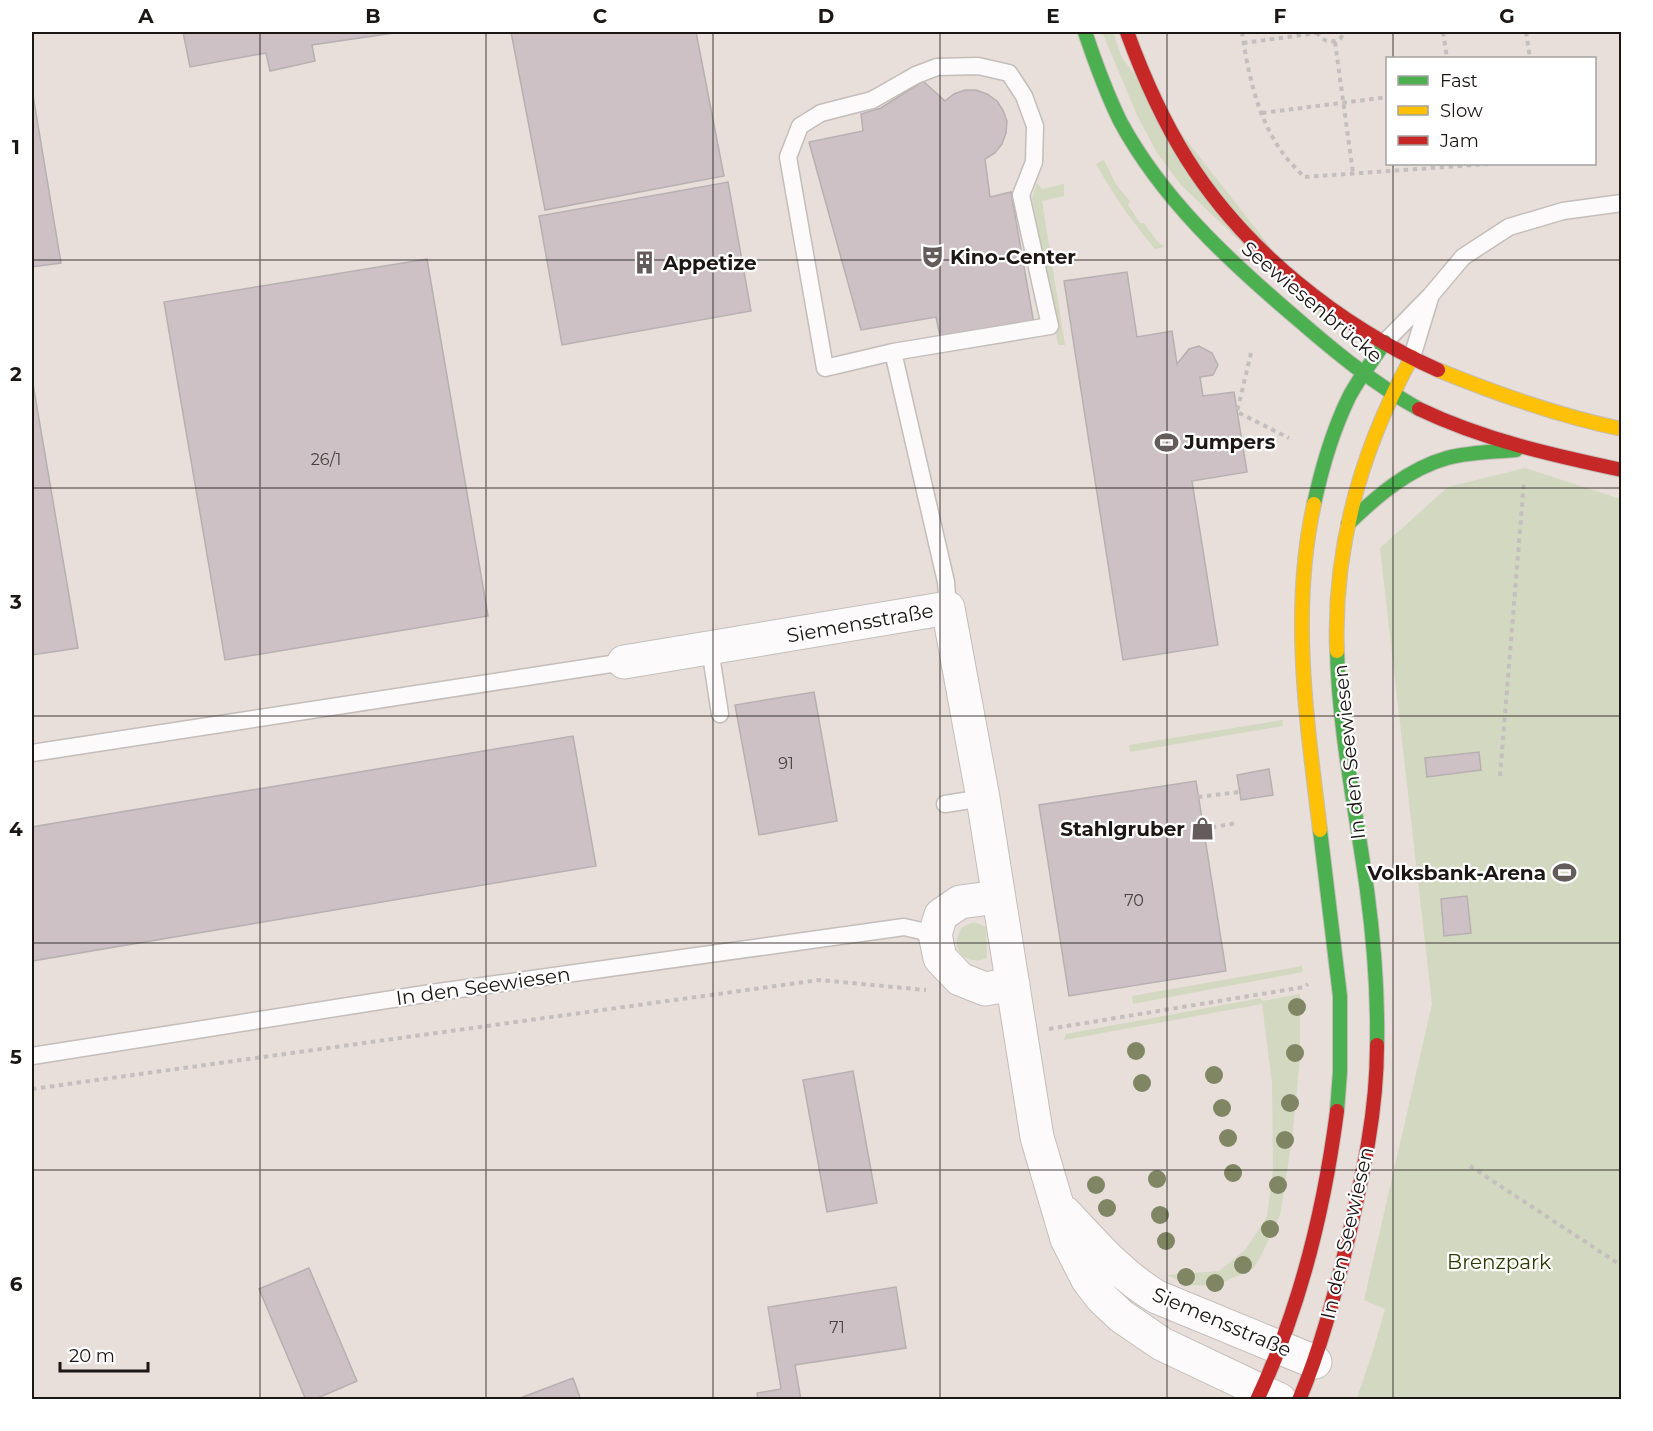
<svg xmlns="http://www.w3.org/2000/svg" width="1653" height="1431" viewBox="0 0 1653 1431" font-family="Montserrat,sans-serif">
  <style>
    .green { fill: #d3d8c0 }
    .building { fill: #cdc1c6; stroke: #b6b0b0; stroke-width: 1.5 }
    .lines { fill: none; stroke-linecap: round; stroke-linejoin: round }
    .lane-casing { stroke: #c4bdb9; stroke-width: 19 }
    .street-casing { stroke: #c4bdb9; stroke-width: 35 }
    .fast-casing { stroke: #c4bdb9; stroke-width: 16 }
    .slow-casing { stroke: #c4bdb9; stroke-width: 16 }
    .jam-casing { stroke: #c4bdb9; stroke-width: 16 }
    .path { stroke: #c4bfbe; stroke-width: 4; stroke-dasharray: 4.5 4.5; stroke-linecap: butt }
    .lane { stroke: #fcfafa; stroke-width: 16 }
    .street { stroke: #fcfafa; stroke-width: 33 }
    .fast { stroke: #4caf50; stroke-width: 14 }
    .slow { stroke: #ffc107; stroke-width: 14 }
    .jam { stroke: #c62828; stroke-width: 14 }
    .tree { fill: #808664 }
    .grid { fill: none; stroke: #1c1614; stroke-width: 1.5; stroke-opacity: 0.55 }
    .labels { text-anchor: middle; dominant-baseline: central; stroke-width: 4.5; stroke-linejoin: round; paint-order: stroke }
    .number-label { font-size: 16px; fill: #484140 }
    .poi-label { font-size: 20px; font-weight: bold; fill: #1c1614; stroke: #fff; text-anchor: start }
    .street-label { font-size: 20px; fill: #1c1614; stroke: #fff }
    .park-label { font-size: 20px; fill: #2b3d02; stroke: #fff }
    .neatline { fill: none; stroke: #1c1614; stroke-width: 2 }
    .grid-label { font-size: 20px; text-anchor: middle; font-weight: bold; fill: #1c1614 }
  </style>
  <rect width="100%" height="100%" fill="#e8dfdb"/>
  <path class="green" d="M 1102,32 L 1113,32 L 1122,58 L 1340,336 L 1182,186 L 1157,153 L 1137,115 Z
    M 1104,160 L 1117,186 L 1130,201 L 1128,205 L 1140,223 L 1144,223 L 1157,241 L 1164,247 L 1155,249 C 1132,222 1113,194 1096,164 Z
    M 1037,183 L 1042,189 L 1064,184 L 1064,196 L 1042,201 L 1065,345 L 1058,345 L 1032,198 Z
    M 1525,468 L 1621,499 L 1621,1399 L 1356,1400 L 1372,1354 L 1385,1309 L 1364,1300 L 1432,1004 L 1380,548 L 1448,487 Z
    M 1282,720 L 1283,726 L 1130,752 L 1129,745 Z
    M 974,922 L 986,927 L 987,958 C 974,964 957,959 957,943 C 956,939 960,932 961,928 Z
    M 1302,966 L 1303,972 L 1133,1004 L 1132,996 Z
    M 1300,994 L 1300,1056 L 1292,1140 L 1280,1215 L 1261,1256 L 1253,1269 L 1215,1286 L 1190,1285 L 1167,1275 L 1219,1271 L 1245,1250 L 1267,1217 L 1273,1170 L 1272,1083 L 1262,1004 L 1064,1040 L 1066,1034 L 1261,998 L 1262,1001 Z"/>
  <path class="building" d="M 183,32 L 401,32 L 312,45 L 315,61 L 270,71 L 266,53 L 190,67 Z
    M 511,32 L 696,32 L 724,176 L 545,210 Z
    M 923,81 L 945,101 L 954,94 L 965,90 L 976,90 L 987,94 L 997,101 L 1003,110 L 1007,121 L 1006,133 L 1002,144 L 995,153 L 985,159 L 990,197 L 1011,192 L 1034,324 L 941,341 L 936,317 L 861,330 L 809,142 L 863,131 L 861,114 L 881,108 Z
    M 32,89 L 61,263 L 32,267 Z
    M 728,182 L 751,311 L 562,345 L 539,216 Z
    M 427,259 L 488,616 L 225,660 L 164,302 Z
    M 1127,272 L 1137,337 L 1172,331 L 1177,364 L 1189,349 L 1199,346 L 1212,353 L 1218,365 L 1213,375 L 1200,377 L 1203,396 L 1234,392 L 1247,472 L 1192,481 L 1218,645 L 1123,660 L 1064,281 Z
    M 32,378 L 78,648 L 32,655 Z
    M 814,692 L 837,821 L 759,835 L 735,705 Z
    M 573,736 L 596,866 L 32,961 L 32,827 Z
    M 1479,752 L 1481,770 L 1427,777 L 1425,758 Z
    M 1269,769 L 1273,795 L 1241,800 L 1237,775 Z
    M 1196,781 L 1226,971 L 1069,996 L 1039,805 Z
    M 1467,896 L 1471,933 L 1444,936 L 1441,899 Z
    M 853,1071 L 877,1203 L 827,1212 L 803,1080 Z
    M 309,1268 L 357,1381 L 313,1400 L 306,1400 L 259,1289 Z
    M 896,1287 L 906,1348 L 795,1365 L 801,1400 L 758,1400 L 757,1393 L 781,1389 L 768,1307 Z
    M 573,1378 L 581,1400 L 515,1400 Z"/>
  <g class="lines">
    <defs>
      <path id="lane" d="M 1385,342 L 1431,295 L 1463,257 L 1509,227 L 1563,211 L 1622,203
        M 893,352 L 1050,326 L 1021,195 L 1034,162 L 1035,126 L 1024,96 L 1009,73 L 978,66 L 937,67 L 916,75 L 872,100 L 821,113 L 800,126 L 788,157 L 825,368 L 893,352 L 946,582 L 948,608
        M 1412,357 L 1430,298
        M 710,649 L 720,714
        M 32,753 L 624,662
        M 945,804 L 983,798
        M 32,1056 L 431,993 L 904,927 L 935,934"/>
      <path id="street" d="M 624,662 L 948,608 L 983,798 L 1037,1137 L 1067,1239 L 1088,1280 L 1102,1298 L 1121,1316 L 1162,1344 L 1280,1400
        M 998,897 L 960,902 L 941,915 L 935,934 L 940,958 L 960,979 L 985,989 L 1013,984
        M 1065,1213 C 1094,1244 1120,1275 1157,1297 L 1315,1362"/>
      <path id="fast" d="M 1085,32 C 1095,62 1106,92 1120,121 C 1162,199 1228,260 1295,317 C 1334,351 1374,384 1419,409
        M 1314,504 C 1322,467 1332,432 1349,397 C 1359,378 1373,360 1385,342
        M 1348,524 C 1377,496 1408,469 1447,458 C 1469,452 1493,452 1516,450
        M 1337,651 C 1339,732 1356,810 1367,890 C 1374,942 1378,993 1377,1045
        M 1320,830 L 1340,996 L 1340,1072 L 1337,1111"/>
      <path id="slow" d="M 1438,370 C 1497,394 1559,416 1622,429
        M 1314,504 C 1290,613 1307,721 1320,830
        M 1337,651 C 1333,546 1362,448 1412,357"/>
      <path id="jam" d="M 1127,32 C 1143,76 1162,119 1187,159 C 1245,251 1339,326 1438,370
        M 1419,409 C 1484,440 1552,455 1622,470
        M 1257,1400 C 1300,1309 1324,1211 1337,1111
        M 1299,1400 C 1321,1348 1335,1294 1348,1239 C 1363,1174 1377,1112 1377,1045"/>
    </defs>
    <use href="#lane" class="lane-casing"/>
    <use href="#street" class="street-casing"/>
    <use href="#fast" class="fast-casing"/>
    <use href="#slow" class="slow-casing"/>
    <use href="#jam" class="jam-casing"/>
    <path class="path" d="M 1242,32 C 1248,73 1257,117 1282,152 C 1288,161 1297,169 1304,177 L 1489,164
      M 1317,32 C 1322,41 1330,44 1340,39 L 1345,32
      M 1443,32 L 1447,58
      M 1526,32 L 1530,58
      M 1335,42 L 1353,173
      M 1243,43 L 1318,33
      M 1262,113 L 1388,97
      M 1251,353 L 1237,412 L 1289,438
      M 1500,776 L 1524,481
      M 1198,797 L 1239,792
      M 1203,829 L 1237,823
      M 1049,1029 L 1304,987 L 1308,984
      M 32,1089 L 819,980 L 926,990
      M 1470,1166 L 1622,1266"/>
    <use href="#lane" class="lane"/>
    <use href="#street" class="street"/>
    <use href="#fast" class="fast"/>
    <use href="#slow" class="slow"/>
    <use href="#jam" class="jam"/>
  </g>
  <g class="tree">
    <circle cx="1297" cy="1007" r="9"/>
    <circle cx="1136" cy="1051" r="9"/>
    <circle cx="1295" cy="1053" r="9"/>
    <circle cx="1214" cy="1075" r="9"/>
    <circle cx="1142" cy="1083" r="9"/>
    <circle cx="1290" cy="1103" r="9"/>
    <circle cx="1222" cy="1108" r="9"/>
    <circle cx="1228" cy="1138" r="9"/>
    <circle cx="1285" cy="1140" r="9"/>
    <circle cx="1233" cy="1173" r="9"/>
    <circle cx="1157" cy="1179" r="9"/>
    <circle cx="1096" cy="1185" r="9"/>
    <circle cx="1278" cy="1185" r="9"/>
    <circle cx="1107" cy="1208" r="9"/>
    <circle cx="1160" cy="1215" r="9"/>
    <circle cx="1270" cy="1229" r="9"/>
    <circle cx="1166" cy="1241" r="9"/>
    <circle cx="1243" cy="1265" r="9"/>
    <circle cx="1186" cy="1277" r="9"/>
    <circle cx="1215" cy="1283" r="9"/>
  </g>
  <path class="grid" d="M 260,32 L 260,1400M 486,32 L 486,1400M 713,32 L 713,1400M 940,32 L 940,1400M 1167,32 L 1167,1400M 1393,32 L 1393,58M 1393,164 L 1393,1400M 32,260 L 1622,260M 32,488 L 1622,488M 32,716 L 1622,716M 32,943 L 1622,943M 32,1170 L 1622,1170"/>
  <defs>
    <symbol id="theatre-bare" viewBox="-9 -9 18 18"><path d="M-5-5.5Q0-4 5-5.5V0Q5 5 0 6Q-5 5-5 0ZM-3.3-2.5H-1v1.5H-3.3ZM1-2.5H3.3v1.5H1ZM-2.8 1Q0 5.5 2.8 1Z" fill="#635c5a" stroke="#fff" stroke-width="2.5" paint-order="stroke"/></symbol>
    <symbol id="building-bare" viewBox="-9 -9 18 18"><path d="M-4-6H4V6H1V3H-1V6H-4ZM-2.5-4.3h1.7v1.8h-1.7ZM.8-4.3h1.7v1.8H.8ZM-2.5-1h1.7V.8h-1.7ZM.8-1h1.7V.8H.8Z" fill="#635c5a" stroke="#fff" stroke-width="2.5" paint-order="stroke"/></symbol>
    <symbol id="stadium-bare" viewBox="-9 -9 18 18"><path d="M0-5a6.5 5 0 1 0 0 10a6.5 5 0 1 0 0-10ZM-3.5-1.8h7v3.6h-7Z" fill="#635c5a" stroke="#fff" stroke-width="2.5" paint-order="stroke"/></symbol>
    <symbol id="shop-bare" viewBox="-9 -9 18 18"><path d="M-5-2.5h2.3a2.7 3.5 0 0 1 5.4 0H5L5.5 6h-11ZM-1.5-2.5h3a1.5 2.3 0 0 0-3 0Z" fill="#635c5a" stroke="#fff" stroke-width="2.5" paint-order="stroke"/></symbol>
  </defs>
  <g fill-rule="evenodd">
    <use href="#theatre-bare" x="916" y="240" width="33" height="33"/>
    <use href="#building-bare" x="628" y="246" width="33" height="33"/>
    <use href="#stadium-bare" x="1150" y="426" width="33" height="33"/>
    <use href="#shop-bare" x="1186" y="812" width="33" height="33"/>
    <use href="#stadium-bare" x="1548" y="856" width="33" height="33"/>
  </g>
  <g class="labels">
    <g class="number-label">
      <text x="326" y="459">26/1</text>
      <text x="786" y="763">91</text>
      <text x="1134" y="900">70</text>
      <text x="837" y="1327">71</text>
    </g>
    <g class="poi-label">
      <text x="950" y="257">Kino-Center</text>
      <text x="663" y="263">Appetize</text>
      <text x="1184" y="442">Jumpers</text>
      <text x="1185" y="829" text-anchor="end">Stahlgruber</text>
      <text x="1546" y="873" text-anchor="end">Volksbank-Arena</text>
    </g>
    <g class="street-label">
      <text transform="translate(1312 302) rotate(40)">Seewiesenbrücke</text>
      <text transform="translate(860 623) rotate(-10)">Siemensstraße</text>
      <text transform="translate(1349 752) rotate(-96)">In den Seewiesen</text>
      <text transform="translate(483 986) rotate(-8)">In den Seewiesen</text>
      <text transform="translate(1347 1233) rotate(-77)">In den Seewiesen</text>
      <text transform="translate(1222 1322) rotate(23)">Siemensstraße</text>
    </g>
    <g class="park-label">
      <text x="1499" y="1262">Brenzpark</text>
    </g>
  </g>
  <rect width="1653" height="1431" fill="none" stroke="#ffffff" stroke-width="66"/>
  <rect x="1386" y="57" width="210" height="108" fill="#ffffff" stroke="#a4a2a1" stroke-width="1.5"/>
  <rect x="1398" y="76" width="30" height="9" fill="#4caf50" stroke="#a4a2a1" stroke-width="1.5"/>
  <text x="1440" y="87" font-size="18" fill="#1c1614">Fast</text>
  <rect x="1398" y="106" width="30" height="9" fill="#ffc107" stroke="#a4a2a1" stroke-width="1.5"/>
  <text x="1440" y="117" font-size="18" fill="#1c1614">Slow</text>
  <rect x="1398" y="136" width="30" height="9" fill="#c62828" stroke="#a4a2a1" stroke-width="1.5"/>
  <text x="1440" y="147" font-size="18" fill="#1c1614">Jam</text>
  <path d="M60 1362v9h88v-9" fill="none" stroke="#1c1614" stroke-width="3"/>
  <text x="69" y="1362" font-size="18" fill="#1c1614" stroke="#ffffff" stroke-width="4.5" paint-order="stroke">20 m</text>
  <rect x="33" y="33" width="1587" height="1365" class="neatline"/>
  <g class="grid-label">
    <text x="146" y="23">A</text>
    <text x="373" y="23">B</text>
    <text x="600" y="23">C</text>
    <text x="826" y="23">D</text>
    <text x="1053" y="23">E</text>
    <text x="1280" y="23">F</text>
    <text x="1507" y="23">G</text>
    <text x="16" y="154">1</text>
    <text x="16" y="381">2</text>
    <text x="16" y="609">3</text>
    <text x="16" y="836">4</text>
    <text x="16" y="1064">5</text>
    <text x="16" y="1291">6</text>
  </g>
</svg>
